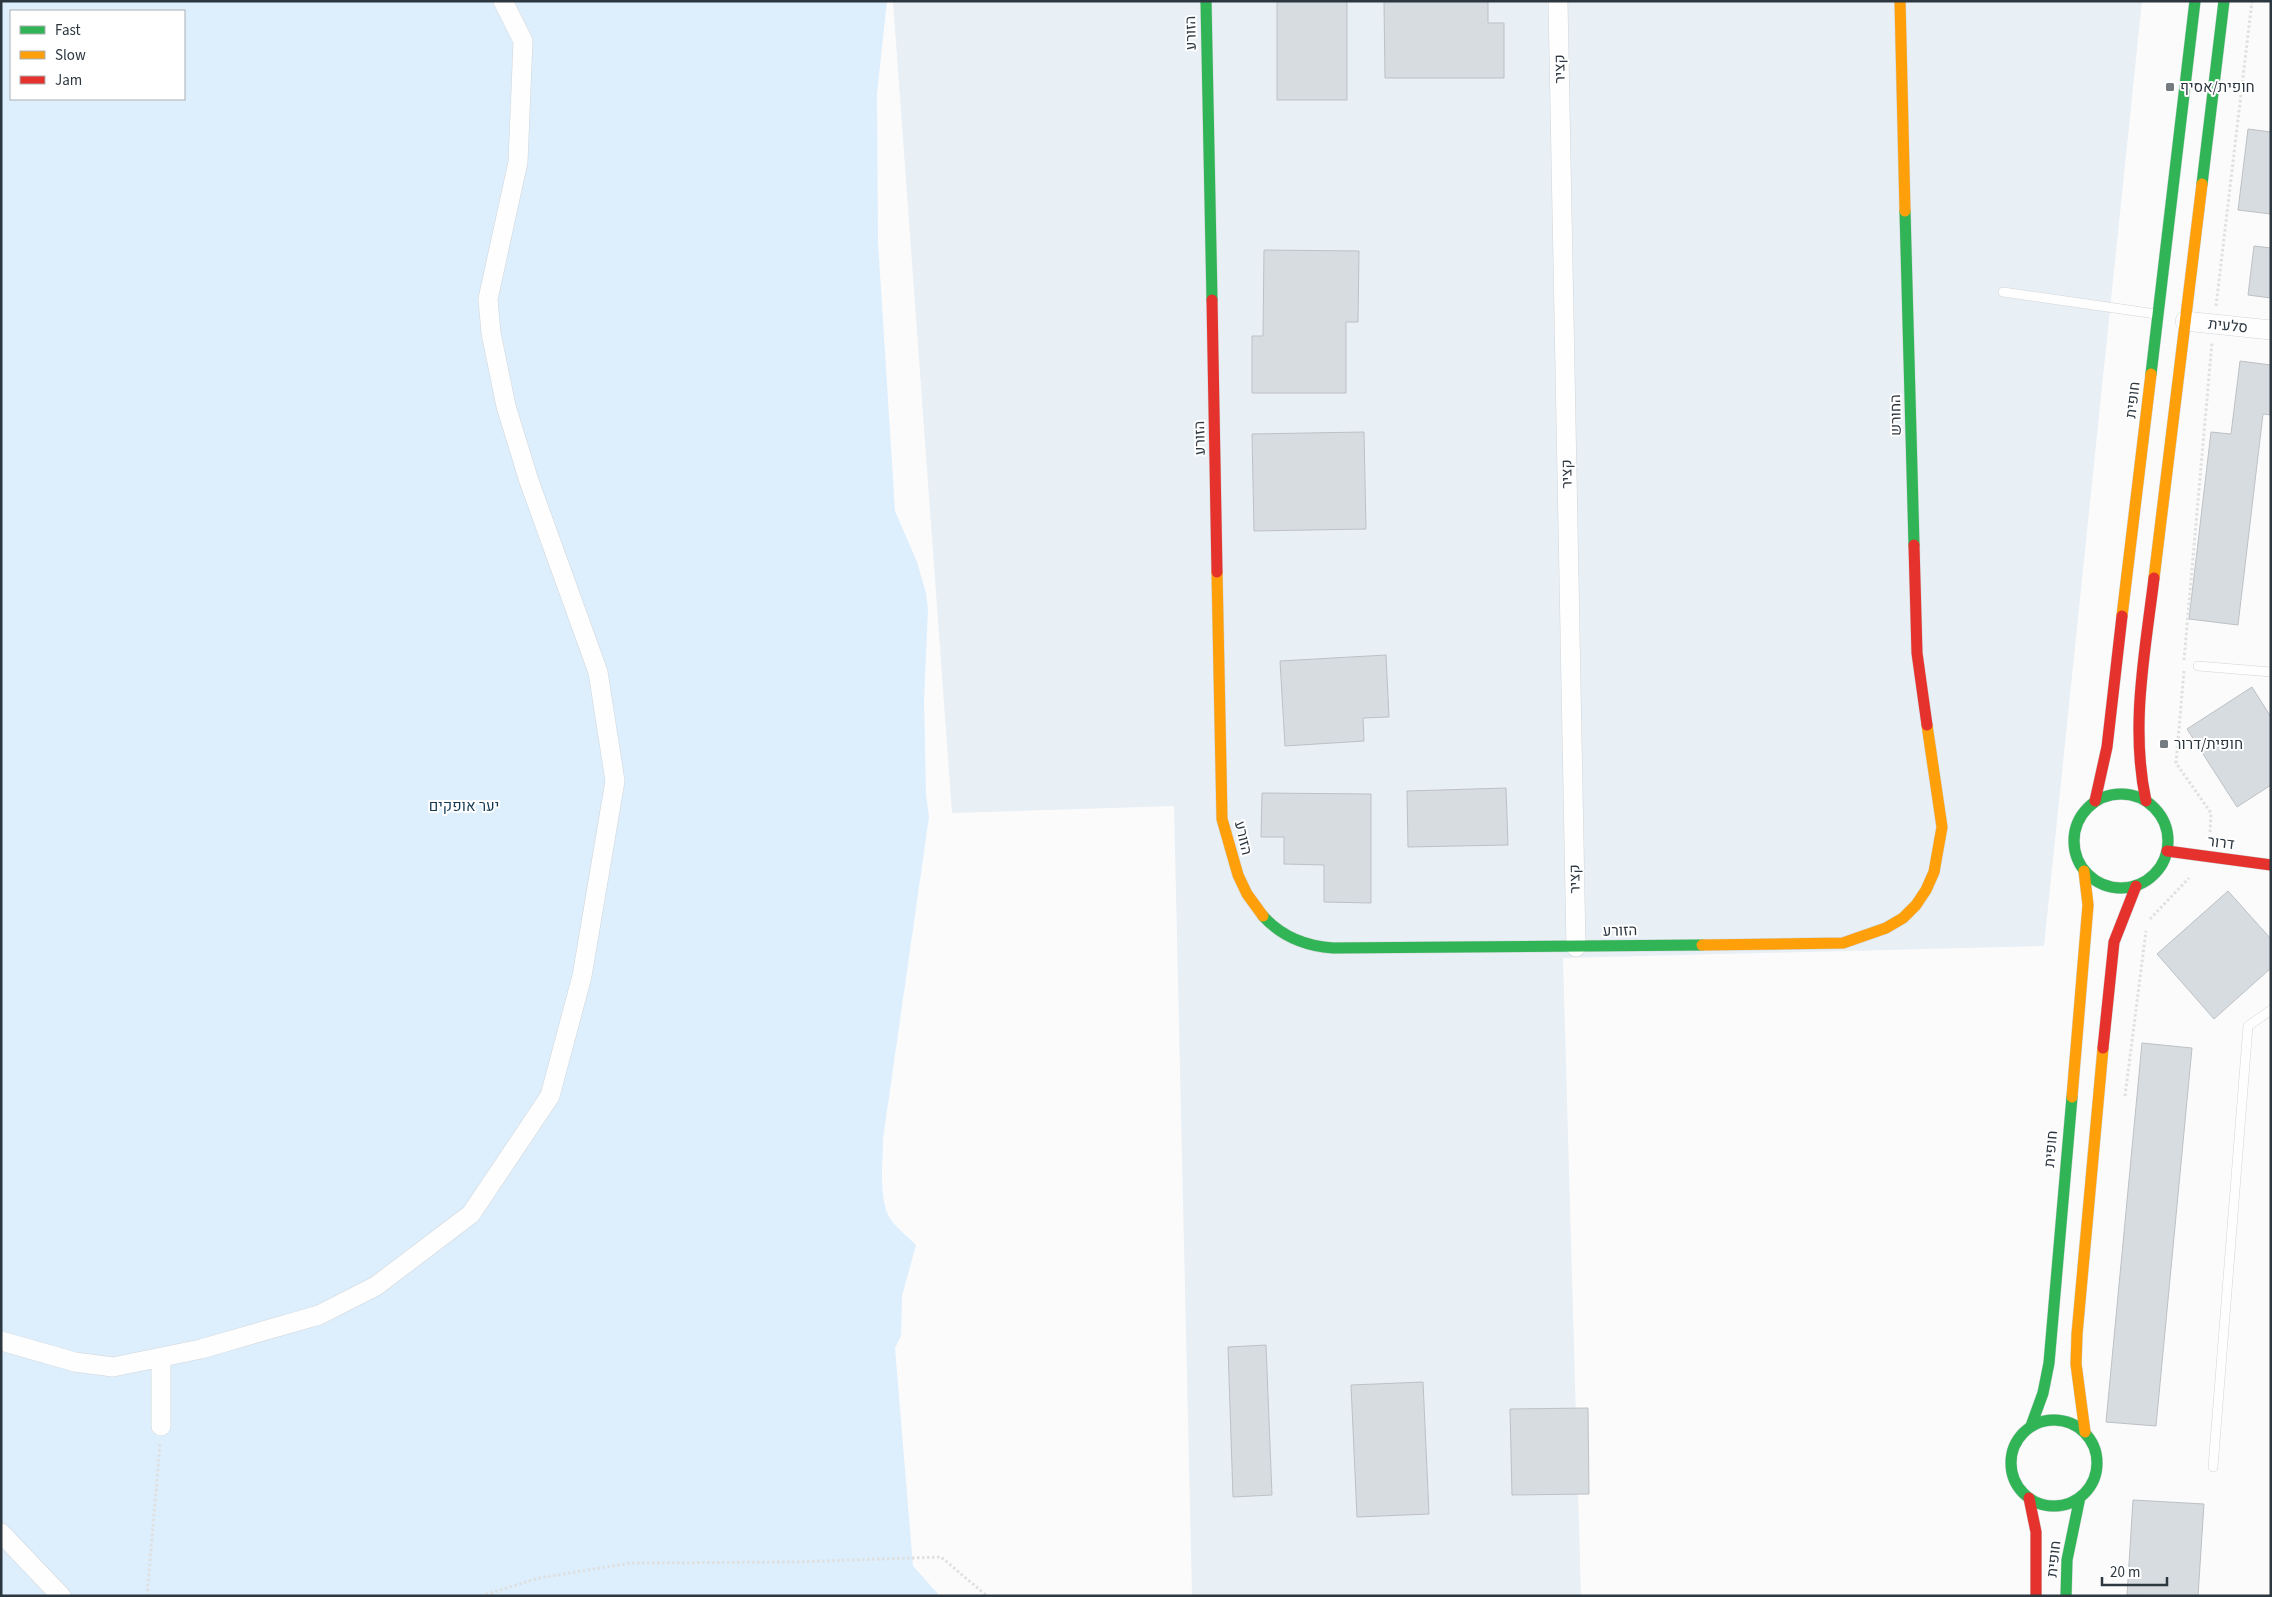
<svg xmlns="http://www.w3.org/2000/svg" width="2272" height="1597" viewBox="0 0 2272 1597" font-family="'Source Sans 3',Heebo,sans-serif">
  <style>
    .built { fill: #e8eff5 }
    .green { fill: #ddeefd; fill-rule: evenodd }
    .building { fill: #d7dce0; stroke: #bdc1c5 }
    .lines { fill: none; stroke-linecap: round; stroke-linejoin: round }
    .lane-casing { stroke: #d1d6d9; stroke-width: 10 }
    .street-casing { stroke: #d1d6d9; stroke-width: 20 }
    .fast-casing { stroke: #d1d6d9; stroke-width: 12 }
    .slow-casing { stroke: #d1d6d9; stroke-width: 12 }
    .jam-casing { stroke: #d1d6d9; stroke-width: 12 }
    .path { stroke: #dfe0e0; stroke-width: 3; stroke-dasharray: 2.5 2.5; stroke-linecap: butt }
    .lane { stroke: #fefefe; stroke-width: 9 }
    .street { stroke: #fefefe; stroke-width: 19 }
    .fast { stroke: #30b455; stroke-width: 11 }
    .slow { stroke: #ff9f0a; stroke-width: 11 }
    .jam { stroke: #e5322d; stroke-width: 11 }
    .poi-dot { fill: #757c81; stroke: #fff; stroke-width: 2 }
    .labels { text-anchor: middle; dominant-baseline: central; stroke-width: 4; stroke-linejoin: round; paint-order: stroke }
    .street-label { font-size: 15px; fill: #2d3740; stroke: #fff }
    .poi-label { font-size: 15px; fill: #2d3740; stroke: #fff; text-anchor: start }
    .park-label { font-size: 15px; fill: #133b57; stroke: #fff }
  </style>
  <rect width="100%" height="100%" fill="#fbfbfb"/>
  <path class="built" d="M 893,1 L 2142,1 L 2044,946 L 1563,958 L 1581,1596 L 1192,1596 L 1174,806 L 952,813 Z"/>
  <path class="green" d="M 1,1 L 887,1 L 877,93 L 878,242 L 895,511 L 917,562 L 926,593 L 928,609 L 924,700 L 926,795 L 929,817 L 883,1139 C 883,1161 878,1202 891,1220 C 898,1229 908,1237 916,1245 L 902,1296 L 901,1336 L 895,1348 L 913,1566 L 940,1596 L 1,1596 ZM 11,11 L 184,11 L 184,99 L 11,99 Z"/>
  <path class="building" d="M 1277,1 L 1347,1 L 1347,100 L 1277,100 Z
    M 1384,1 L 1488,1 L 1488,23 L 1504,23 L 1504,78 L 1385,78 Z
    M 2248,129 L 2271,132 L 2271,214 L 2238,210 Z
    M 2254,246 L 2271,248 L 2271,298 L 2248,295 Z
    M 1264,250 L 1359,251 L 1358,322 L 1346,322 L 1346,393 L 1252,393 L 1252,336 L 1263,336 Z
    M 2240,361 L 2271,365 L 2271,415 L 2263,414 L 2238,625 L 2189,619 L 2211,432 L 2231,434 Z
    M 1364,432 L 1366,529 L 1254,531 L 1252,434 Z
    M 1386,655 L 1389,717 L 1363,718 L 1364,741 L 1285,746 L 1280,661 Z
    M 2252,687 L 2271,717 L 2271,785 L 2237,807 L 2187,729 Z
    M 1506,788 L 1508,845 L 1408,847 L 1407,791 Z
    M 1262,793 L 1371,794 L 1371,903 L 1324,902 L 1324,865 L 1284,864 L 1284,837 L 1261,837 Z
    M 2228,891 L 2271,939 L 2271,968 L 2214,1019 L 2157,954 Z
    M 2142,1043 L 2192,1048 L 2156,1426 L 2106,1422 Z
    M 1266,1345 L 1272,1495 L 1233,1497 L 1228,1347 Z
    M 1423,1382 L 1429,1514 L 1357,1517 L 1351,1385 Z
    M 1588,1408 L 1589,1494 L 1512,1495 L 1510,1409 Z
    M 2133,1500 L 2204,1504 L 2198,1596 L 2127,1595 Z"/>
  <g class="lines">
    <defs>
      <path id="lane" d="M 2003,292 L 2156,314
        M 2198,666 L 2271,672
        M 2213,1467 L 2248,1026 L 2271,1010"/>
      <path id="street" d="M 1558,1 L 1576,947
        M 2185,321 L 2271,330
        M 1,1341 L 75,1362 L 113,1367 L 201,1349 L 319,1315 L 376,1286 L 471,1214 L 550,1096 L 582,976 L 615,781 L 598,672 L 529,481 L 506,406 L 491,333 L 488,299 L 518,162 L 523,41 L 503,1
        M 161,1358 L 161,1426
        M 1,1533 L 61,1596"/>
      <path id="fast" d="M 1206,1 L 1212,300
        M 2202,184 L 2224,1
        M 1905,211 L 1914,545
        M 2151,374 L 2195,1
        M2074 841a47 47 0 1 1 94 0a47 47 0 1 1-94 0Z
        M 1263,916 C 1282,937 1305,946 1333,948 L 1702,945
        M2011 1463a43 43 0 1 1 86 0a43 43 0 1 1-86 0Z
        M 2031,1426 L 2043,1393 L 2049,1363 L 2072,1097
        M 2066,1596 L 2067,1560 L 2080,1497"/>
      <path id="slow" d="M 1900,1 L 1905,211
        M 1217,572 L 1222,819 L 1238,875 L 1247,894 L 1263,916
        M 2154,578 L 2202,184
        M 2122,616 L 2151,374
        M 1702,945 L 1843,943 L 1886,928 L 1903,918 L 1916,905 L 1926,890 L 1934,872 L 1942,827 L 1927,725
        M 2072,1097 L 2088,905 L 2084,871
        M 2085,1432 L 2076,1364 L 2077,1334 L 2103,1048"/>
      <path id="jam" d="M 1212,300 L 1217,572
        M 1914,545 L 1917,653 L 1927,725
        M 2095,801 L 2107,747 L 2122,616
        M 2146,801 C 2130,727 2145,653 2154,578
        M 2167,851 L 2271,865
        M 2103,1048 L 2114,942 L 2136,886
        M 2029,1498 L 2036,1532 L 2036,1596"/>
    </defs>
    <use href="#lane" class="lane-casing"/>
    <use href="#street" class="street-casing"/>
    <use href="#fast" class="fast-casing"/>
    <use href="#slow" class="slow-casing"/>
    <use href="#jam" class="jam-casing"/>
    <path class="path" d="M 2216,306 L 2252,1
      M 2184,660 L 2212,342
      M 2184,671 L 2176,763 L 2211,813 L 2210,833
      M 2150,919 L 2189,878
      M 2125,1096 L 2146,931
      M 147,1596 L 160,1444
      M 481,1596 L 539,1578 L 631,1563 L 795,1562 L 941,1557 L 987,1596"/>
    <use href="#lane" class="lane"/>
    <use href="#street" class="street"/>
    <use href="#fast" class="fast"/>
    <use href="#slow" class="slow"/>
    <use href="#jam" class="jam"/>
  </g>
  <g class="poi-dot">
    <rect x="2165" y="82" width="10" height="10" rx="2.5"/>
    <rect x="2159" y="739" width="10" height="10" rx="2.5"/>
  </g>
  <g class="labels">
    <g class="street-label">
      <text transform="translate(1191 33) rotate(-91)">הזורע</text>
      <text transform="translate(1560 69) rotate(-91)">קציר</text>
      <text transform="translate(2228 326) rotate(6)">סלעית</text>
      <text transform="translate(2133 400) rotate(-83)">חופית</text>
      <text transform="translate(1896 415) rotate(-91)">החורש</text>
      <text transform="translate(1200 438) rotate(-91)">הזורע</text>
      <text transform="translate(1567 474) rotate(-91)">קציר</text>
      <text transform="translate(1243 838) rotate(77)">הזורע</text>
      <text transform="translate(2221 843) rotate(7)">דרור</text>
      <text transform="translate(1575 879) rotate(-91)">קציר</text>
      <text transform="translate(1620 931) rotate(-1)">הזורע</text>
      <text transform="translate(2051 1149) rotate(-85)">חופית</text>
      <text transform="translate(2054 1559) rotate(-84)">חופית</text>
    </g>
    <g class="poi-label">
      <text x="2180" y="87">חופית/אסיף</text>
      <text x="2174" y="744">חופית/דרור</text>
    </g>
    <g class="park-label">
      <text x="464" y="806">יער אופקים</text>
    </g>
  </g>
  <rect width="2272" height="1597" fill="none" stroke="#2d3740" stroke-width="5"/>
  <rect x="10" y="10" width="175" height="90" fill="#ffffff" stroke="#abafb3"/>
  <rect x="20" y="26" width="25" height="8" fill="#30b455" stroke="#abafb3"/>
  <text x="55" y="35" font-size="15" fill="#2d3740">Fast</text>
  <rect x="20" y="51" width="25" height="8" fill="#ff9f0a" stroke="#abafb3"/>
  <text x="55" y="60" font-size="15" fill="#2d3740">Slow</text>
  <rect x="20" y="76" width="25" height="8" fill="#e5322d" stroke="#abafb3"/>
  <text x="55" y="85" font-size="15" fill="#2d3740">Jam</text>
  <path d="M2102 1577v8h65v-8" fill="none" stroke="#2d3740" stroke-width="2.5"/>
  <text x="2110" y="1577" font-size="15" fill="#2d3740" stroke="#ffffff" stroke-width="4" paint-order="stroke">20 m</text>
</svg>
